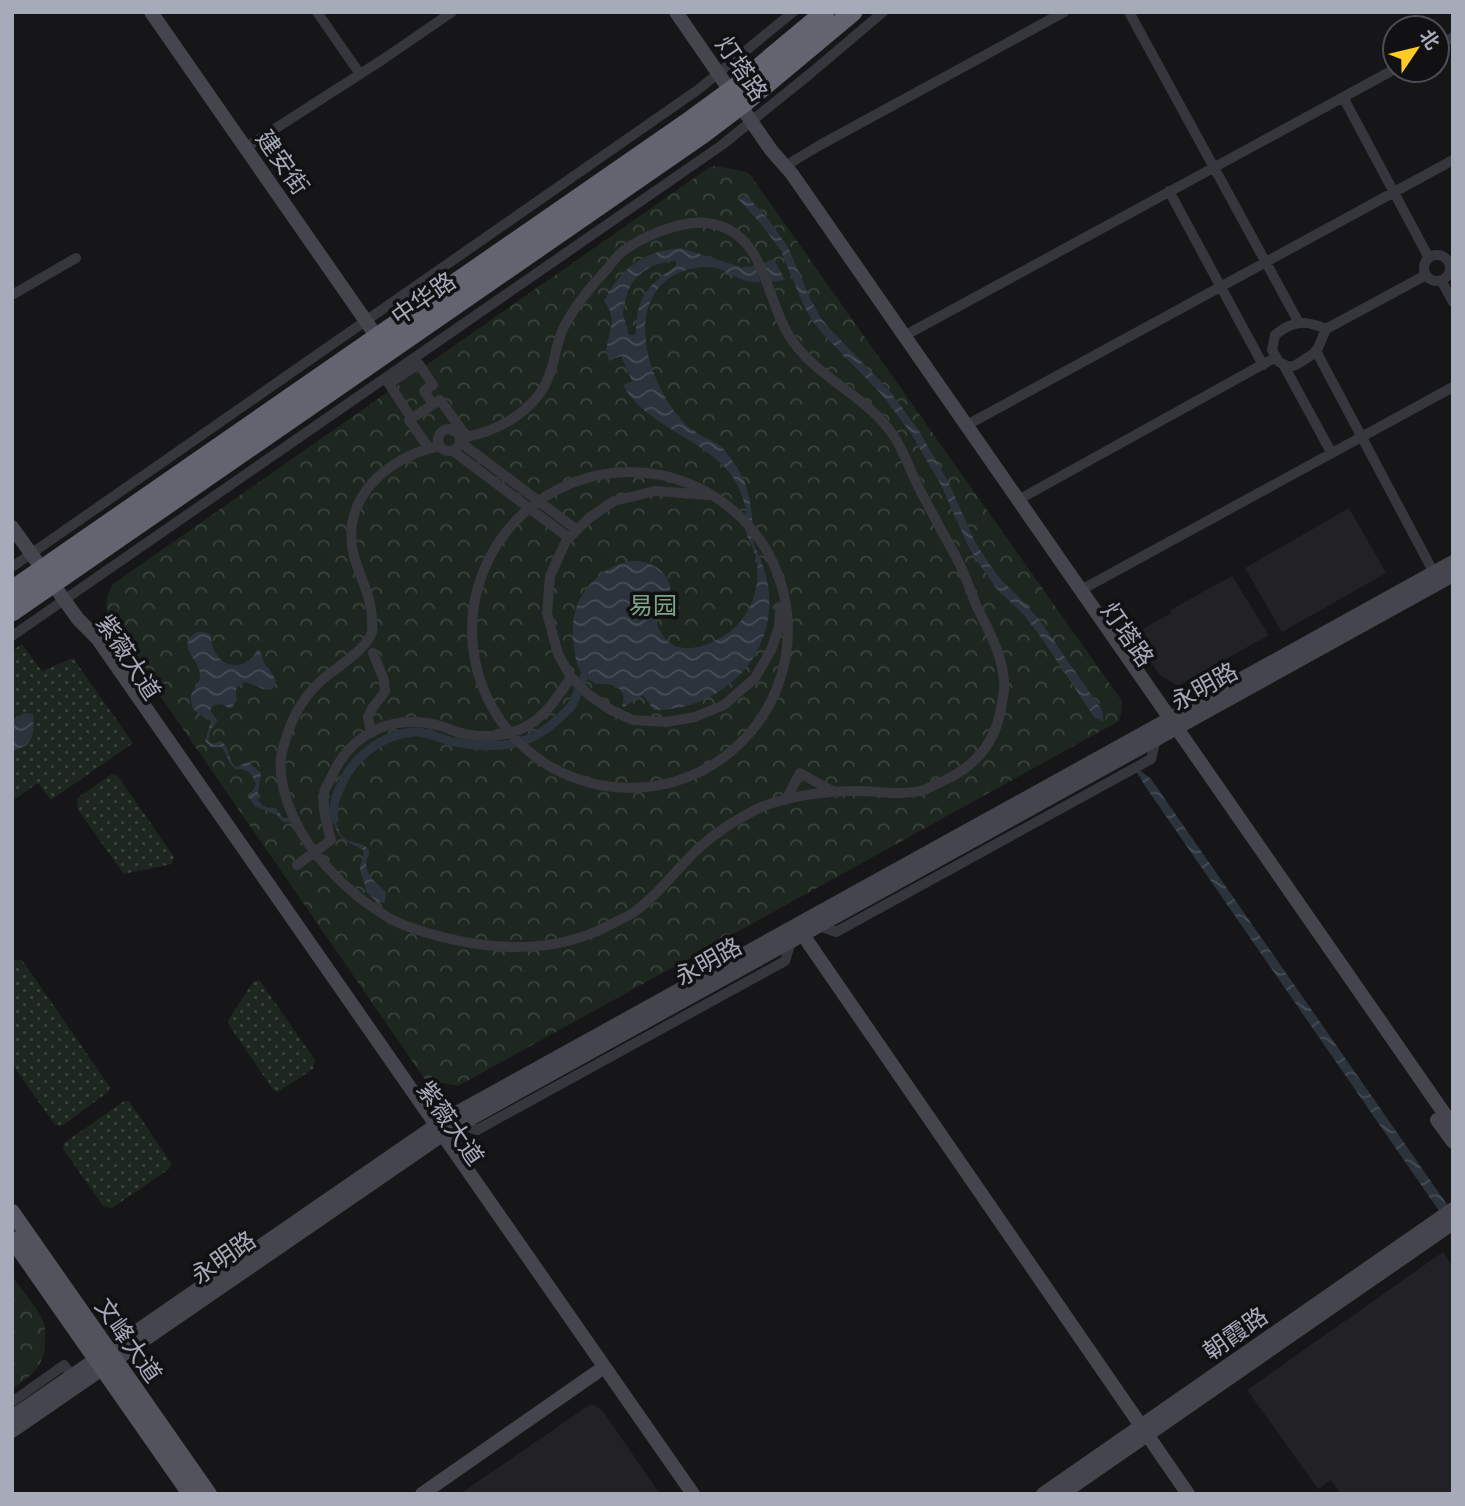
<svg xmlns="http://www.w3.org/2000/svg" width="1465" height="1506" viewBox="0 0 1465 1506" font-family="'IBM Plex Sans','Noto Sans SC',sans-serif">
  <style>
    .built { fill: #222125 }
    .grass { fill: url(#grass-dots) }
    .park { fill: url(#park-crowns) }
    .water { fill: url(#water-waves); fill-rule: evenodd }
    .lines { fill: none; stroke-linecap: round; stroke-linejoin: round }
    .canal { stroke: #2b333d; stroke-width: 9 }
    .street { stroke: #36373d; stroke-width: 10 }
    .secondary { stroke: #44454d; stroke-width: 14 }
    .primary { stroke: #52535c; stroke-width: 16 }
    .highway { stroke: #62646f; stroke-width: 19 }
    .labels { text-anchor: middle; dominant-baseline: central; stroke-width: 7; stroke-linejoin: round; paint-order: stroke }
    .street-label { font-size: 24px; fill: #a6aab9; stroke: #111113 }
    .park-label { font-size: 24px; fill: #7ca583; stroke: #111113 }
  </style>
  <defs>
    <pattern id="grass-dots" width="8" height="8" patternUnits="userSpaceOnUse" patternTransform="scale(1.75)"><rect width="8" height="8" fill="#1d261f"/><path d="M2 2h.1M6 6h.1" fill="none" stroke="#3b433d" stroke-width="1.8" stroke-linecap="round"/></pattern>
    <pattern id="park-crowns" width="20" height="18" patternUnits="userSpaceOnUse" patternTransform="scale(1.75)"><rect width="20" height="18" fill="#1d261f"/><path d="M2 6a3 3 0 1 1 6 0M12 15a3 3 0 1 1 6 0" fill="none" stroke="#3b433d"/></pattern>
    <pattern id="water-waves" width="16" height="10" patternUnits="userSpaceOnUse" patternTransform="scale(1.75)"><rect width="16" height="10" fill="#2b333d"/><path d="M0 5q4-4 8 0t8 0" fill="none" stroke="#474e57"/></pattern>
  </defs>
  <rect width="100%" height="100%" fill="#161618"/>
  <path class="built" d="M 1349,508 L 1386,573 L 1282,632 L 1245,568 Z
    M 1232,576 L 1269,635 L 1178,686 L 1160,675 L 1132,635 L 1171,613 L 1170,610 Z
    M 1443,1252 L 1453,1267 L 1453,1494 L 1341,1494 L 1331,1480 L 1318,1489 L 1247,1390 Z
    M 589,1405 L 594,1405 L 602,1410 L 660,1494 L 460,1494 Z"/>
  <path class="grass" d="M 22,644 L 42,671 L 73,658 L 133,743 L 51,800 L 38,783 L 12,801 L 12,651 Z
    M 112,774 L 118,776 L 174,857 L 172,864 L 124,874 L 78,810 L 77,798 Z
    M 15,960 L 22,960 L 110,1087 L 108,1092 L 62,1126 L 55,1125 L 12,1064 L 12,962 Z
    M 254,981 L 260,981 L 315,1060 L 313,1069 L 278,1092 L 274,1091 L 229,1025 L 228,1020 Z
    M 124,1101 L 129,1101 L 171,1163 L 169,1169 L 112,1208 L 103,1206 L 63,1149 L 64,1143 Z"/>
  <path class="park" d="M 716,166 L 747,172 L 751,176 L 1122,701 L 1122,709 L 1119,721 L 458,1086 L 427,1080 L 424,1078 L 107,619 C 105,605 106,596 113,584 L 710,167 Z
    M 12,1276 C 20,1287 39,1310 43,1321 C 46,1327 45,1336 45,1343 C 45,1366 30,1377 12,1389 Z"/>
  <path class="water" d="M 746,195 L 769,220 L 788,247 L 811,300 L 819,315 L 828,327 L 889,390 L 919,431 L 948,481 L 975,542 L 992,568 L 1003,582 L 1016,594 L 1038,618 L 1102,710 L 1104,722 L 1094,717 L 1043,640 L 1024,615 L 996,588 L 977,561 L 968,546 L 941,485 L 912,435 L 883,396 L 822,333 L 811,319 L 803,304 L 781,251 L 762,225 L 739,200 Z
    M 681,248 L 741,267 L 755,266 L 761,283 C 752,282 744,281 735,277 C 727,273 720,268 711,267 C 689,266 666,275 655,293 C 630,331 657,397 687,426 C 696,435 708,438 719,445 C 726,450 731,459 736,466 C 749,485 751,505 753,527 L 745,518 C 747,510 745,504 742,496 C 729,454 681,440 649,414 C 638,406 630,397 623,385 L 632,381 L 621,356 L 609,361 L 606,350 L 612,322 L 610,311 L 604,301 C 620,269 644,250 681,248 ZM 674,261 L 676,262 L 676,266 C 660,277 645,287 639,307 C 636,316 637,325 635,335 L 629,335 C 628,328 624,320 623,313 C 623,311 625,304 625,302 C 630,277 648,263 674,261 Z
    M 774,259 L 785,280 L 770,282 L 763,263 Z
    M 745,528 C 748,530 751,532 753,535 C 754,537 753,539 753,541 C 754,546 757,551 759,556 C 794,633 736,710 654,710 L 643,695 L 624,707 L 622,706 C 629,688 611,682 596,684 C 591,681 583,676 580,671 C 572,654 570,620 578,603 C 587,582 612,561 635,561 C 651,560 673,574 670,593 C 669,600 660,603 658,610 C 652,624 665,644 679,647 C 689,650 700,647 710,643 C 743,630 761,599 757,563 C 756,550 747,540 745,528 Z
    M 197,632 L 204,632 L 211,635 C 211,641 212,647 215,652 C 225,671 249,668 257,650 L 259,650 L 261,653 L 265,665 L 269,668 L 276,681 L 274,687 L 271,690 L 263,689 L 246,682 C 237,686 234,689 237,699 L 232,708 L 228,708 L 222,704 L 214,705 L 210,710 L 218,721 L 211,729 L 208,741 L 212,744 L 221,741 C 231,748 227,760 236,767 L 248,762 L 261,773 L 257,799 C 262,806 267,809 276,808 L 283,818 L 290,818 L 291,821 L 289,822 L 283,822 L 277,815 L 254,806 L 249,797 L 256,785 C 252,772 247,769 235,769 C 227,762 228,754 221,747 L 210,747 L 205,741 L 211,721 C 206,717 196,714 193,708 C 185,692 199,689 200,676 C 202,660 173,647 197,632 Z
    M 24,713 L 33,714 C 34,735 35,745 12,751 L 12,720 Z
    M 1132,764 L 1151,779 L 1453,1213 L 1453,1231 L 1145,786 Z
    M 334,819 C 338,825 338,834 345,839 C 351,843 361,842 367,848 C 372,854 366,857 366,864 C 366,876 378,885 386,892 L 385,903 L 377,902 L 366,892 C 366,884 360,874 360,868 C 361,860 365,859 363,850 C 348,841 339,842 334,823 L 331,822 L 331,820 Z"/>
  <g class="lines">
    <path class="canal" d="M 334,819 C 332,808 335,798 340,788 C 352,758 380,735 414,732 C 429,731 441,740 455,742 C 493,749 528,748 557,720 C 562,715 568,711 572,705 C 577,695 580,685 585,675"/>
    <path class="street" d="M 317,12 L 360,74
      M 1129,12 L 1299,323
      M 1437,46 L 1453,37
      M 1343,97 L 1429,258
      M 245,148 L 382,60 L 452,12
      M 785,166 L 822,144 L 1064,12
      M 1169,191 L 1263,365
      M1424 268a13 13 0 1 1 26 0a13 13 0 1 1-26 0Z
      M 1441,280 L 1453,302
      M 12,295 L 76,258
      M 1326,329 C 1306,320 1293,320 1275,335 L 1272,350 L 1279,362 L 1289,367 L 1296,365 L 1313,354 L 1318,348 L 1326,329 L 1426,275
      M 904,336 L 1395,69
      M 1316,351 L 1434,573
      M 1283,364 L 1331,452
      M 412,419 L 389,384 L 419,364 L 433,385 L 424,391 L 433,404
      M 967,425 L 1453,160
      M438 440a11 11 0 1 1 22 0a11 11 0 1 1-22 0Z
      M 460,442 L 577,530
      M 440,446 C 388,456 339,499 354,556 C 360,578 372,597 372,621 C 372,625 373,628 372,632 C 366,650 337,667 323,679 C 306,694 294,713 287,735 C 285,742 282,749 281,757 C 277,795 302,841 328,868 C 345,887 367,905 389,918 C 405,927 424,932 442,937 C 502,952 562,953 617,921 C 624,918 631,915 637,910 C 660,893 679,866 701,846 C 718,831 737,819 757,809 C 785,796 826,791 857,791 C 879,791 902,796 924,790 C 931,787 938,783 945,780 C 978,765 997,740 1002,703 C 1003,698 1005,686 1004,681 C 1002,654 989,631 977,607 C 971,593 967,579 960,565 C 954,552 946,539 939,526 C 932,512 924,499 918,486 C 909,468 904,451 893,435 C 866,394 813,377 788,334 C 764,293 764,229 706,223 C 681,220 641,237 622,252 C 616,257 612,263 607,269 C 591,286 577,303 566,323 C 556,339 556,359 549,376 C 536,411 496,433 460,438
      M 429,448 L 409,420 L 440,400 L 467,437
      M 453,451 L 569,538
      M472 630a158 158 0 1 1 316 0a158 158 0 1 1-316 0Z
      M 708,495 L 655,491 L 614,501 L 589,518 L 566,541 L 550,576 L 547,613 L 558,654 L 571,677 L 589,695 L 611,710 L 633,720 L 666,722 L 695,717 L 724,705 L 755,678 L 771,650 L 779,627 L 780,607
      M 1018,500 L 1276,357
      M 12,567 L 699,89 L 793,12
      M 1081,590 L 1453,387
      M 12,636 L 722,145 L 811,73 L 883,12
      M 371,733 L 368,717 L 373,707 L 385,692 L 384,680 L 373,653
      M 786,800 L 800,773 L 836,793
      M 297,865 L 331,840 C 327,826 322,808 324,793 C 325,788 329,782 331,778 C 345,744 376,721 414,722 C 423,722 433,724 441,726 C 448,728 454,732 461,733 C 476,737 495,737 509,733 C 539,727 556,700 571,677
      M 819,926 L 836,932 L 1151,759 L 1156,739
      M 460,1124 L 477,1130 L 785,961 L 791,942
      M 12,1402 L 64,1365 L 72,1376"/>
    <path class="secondary" d="M 151,12 L 377,337
      M 676,12 L 771,150 L 792,174 L 1453,1126
      M 12,527 L 78,619 L 97,638 L 693,1494
      M 803,935 L 1188,1494
      M 1437,1120 L 1453,1142
      M 12,1417 L 442,1121 L 1453,562
      M 12,1431 L 448,1131 L 1453,575
      M 422,1494 L 597,1372
      M 1043,1494 L 1453,1209
      M 1062,1494 L 1453,1223"/>
    <path class="primary" d="M 12,1212 L 209,1494
      M 12,1239 L 190,1494"/>
    <path class="highway" d="M 12,590 L 692,119 L 733,89 L 825,12
      M 12,612 L 703,134 L 744,103 L 853,12"/>
  </g>
  <g class="labels">
    <g class="street-label">
      <text transform="translate(742 68) rotate(56)">灯塔路</text>
      <text transform="translate(283 162) rotate(55)">建安街</text>
      <text transform="translate(423 298) rotate(-35)">中华路</text>
      <text transform="translate(1128 634) rotate(55)">灯塔路</text>
      <text transform="translate(129 657) rotate(57)">紫薇大道</text>
      <text transform="translate(1204 686) rotate(-29)">永明路</text>
      <text transform="translate(708 961) rotate(-29)">永明路</text>
      <text transform="translate(451 1123) rotate(55)">紫薇大道</text>
      <text transform="translate(223 1257) rotate(-35)">永明路</text>
      <text transform="translate(1235 1333) rotate(-35)">朝霞路</text>
      <text transform="translate(129 1340) rotate(55)">文峰大道</text>
    </g>
    <g class="park-label">
      <text x="653" y="605">易园</text>
    </g>
  </g>
  <rect width="1465" height="1506" fill="none" stroke="#a6aab9" stroke-width="28"/>
  <g transform="translate(1416 49) rotate(55)"><circle r="33" fill="#111113" stroke="#4d4e55" stroke-width="2"/>
  <path d="M0-5L12 26L0 18L-12 26Z" fill="#ffcb26"/>
  <text y="-10" font-size="19" font-weight="bold" text-anchor="middle" fill="#a6aab9">北</text>
  </g>
</svg>
